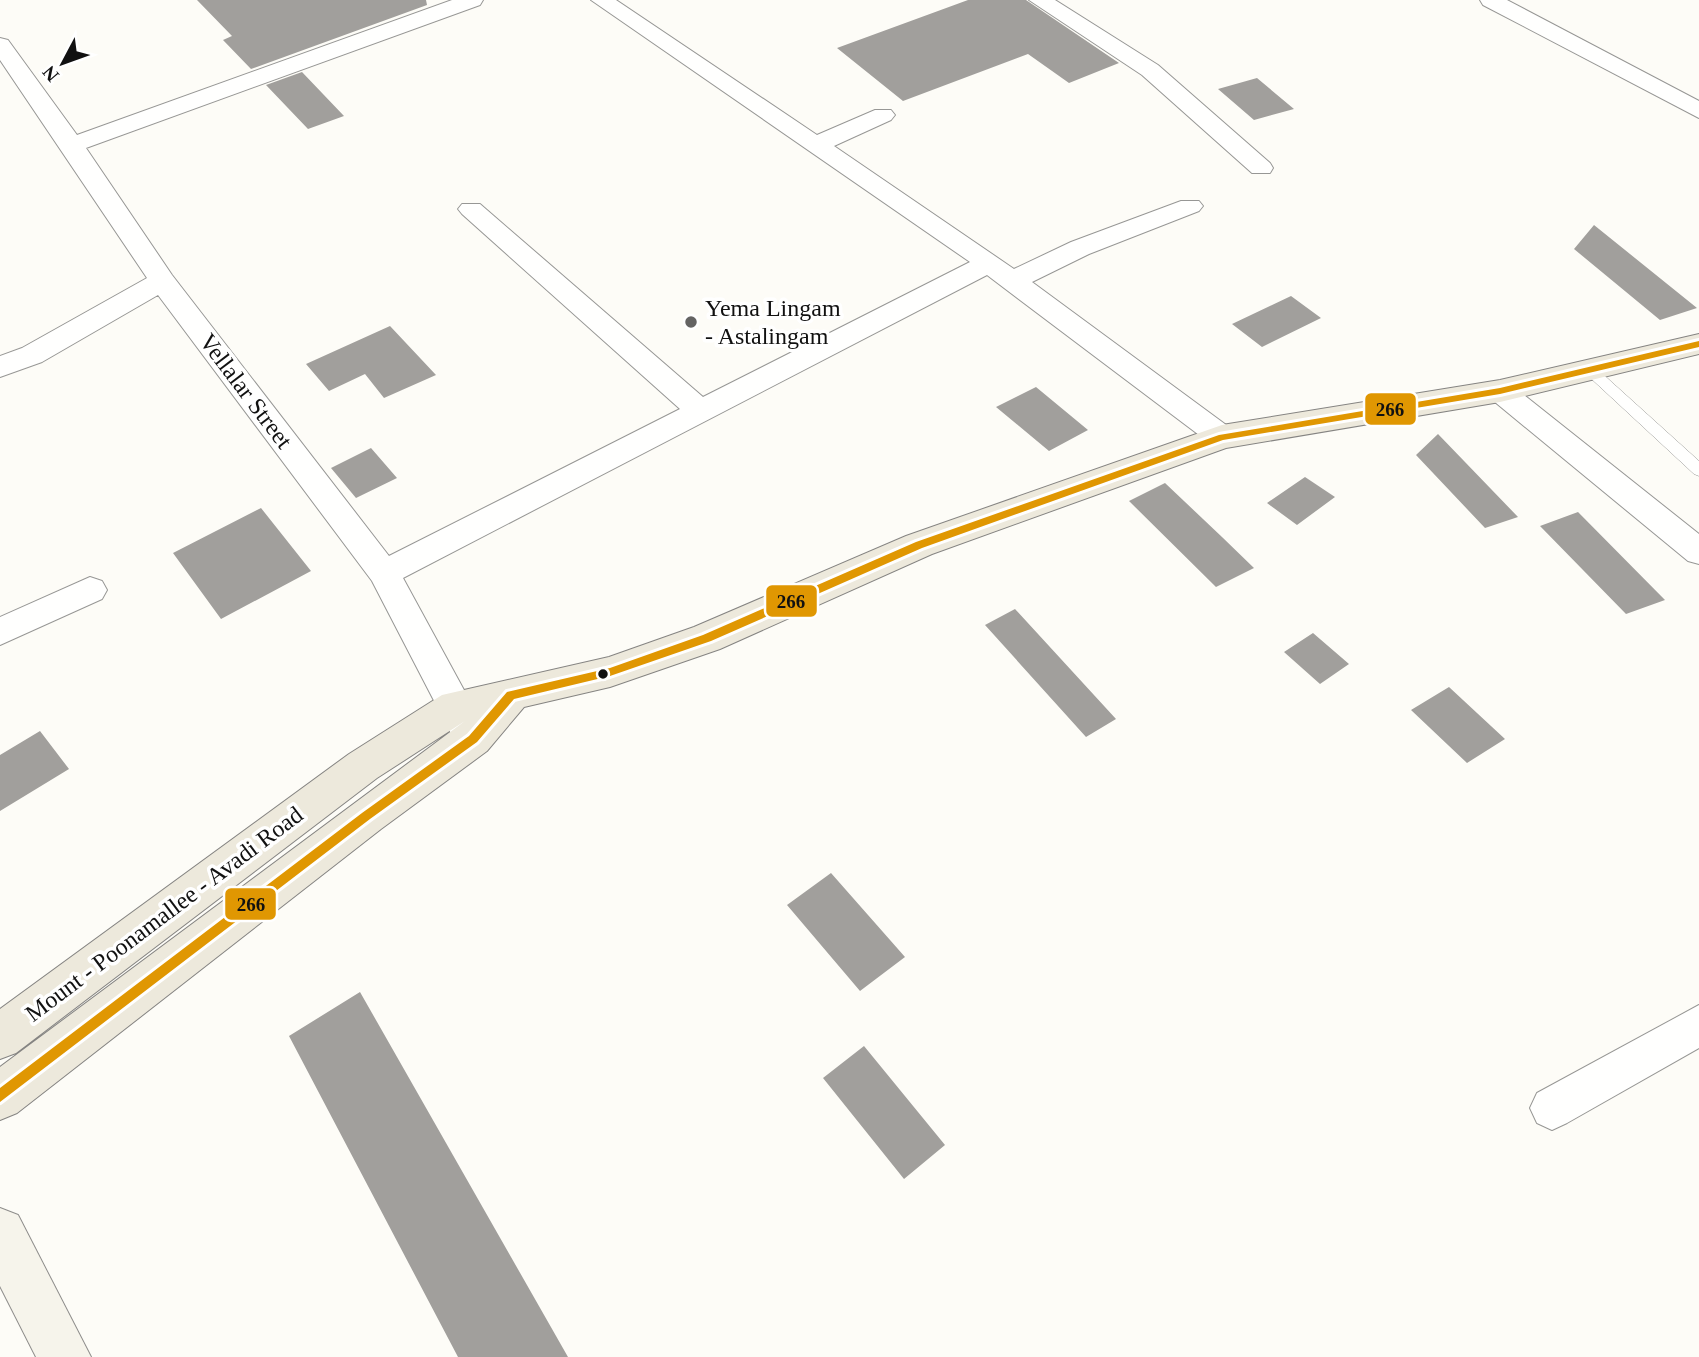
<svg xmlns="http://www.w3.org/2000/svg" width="1699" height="1357" viewBox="0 0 1699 1357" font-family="Georgia,serif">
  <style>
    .building { fill: #a19f9c }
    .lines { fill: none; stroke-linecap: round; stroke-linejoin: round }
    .lane-casing { stroke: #979795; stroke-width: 1 }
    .street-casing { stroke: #979795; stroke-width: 2 }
    .secondary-casing { stroke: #8e8d8b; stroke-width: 2 }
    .primary-casing { stroke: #858482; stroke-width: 2 }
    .lane { fill: #fffffe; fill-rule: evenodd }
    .street { fill: #fffffe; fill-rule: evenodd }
    .secondary { fill: #f6f4eb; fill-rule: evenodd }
    .primary { fill: #ede9dc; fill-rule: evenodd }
    .bus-1-casing { stroke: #fff; stroke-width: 6 }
    .bus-1 { fill: #e09702; fill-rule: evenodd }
    .poi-dot { fill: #646362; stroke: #fff; stroke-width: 2.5 }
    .bus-dot { fill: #111; stroke: #fff; stroke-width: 2.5 }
    .labels { text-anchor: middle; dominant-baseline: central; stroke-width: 7; stroke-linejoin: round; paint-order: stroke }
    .poi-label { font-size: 24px; fill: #111; stroke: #fff; text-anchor: start }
    .street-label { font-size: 24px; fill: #111; stroke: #fff }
    .line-badge { stroke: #fff; stroke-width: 2.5 }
    .pale-badge-label { font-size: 19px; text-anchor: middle; font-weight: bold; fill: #111 }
  </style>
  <rect width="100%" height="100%" fill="#fdfcf7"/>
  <path class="building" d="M 197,0 L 426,0 L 427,5 L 251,69 L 223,40 L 232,36 Z
    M 968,0 L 1026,0 L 1119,63 L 1069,83 L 1028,54 L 903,101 L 837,48 Z
    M 302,72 L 344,116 L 308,129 L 266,85 Z
    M 1257,78 L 1294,109 L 1254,120 L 1218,89 Z
    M 1594,225 L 1697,308 L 1660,320 L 1574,249 Z
    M 1291,296 L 1321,318 L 1262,347 L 1232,324 Z
    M 390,326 L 436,375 L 384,398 L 365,374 L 329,391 L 306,364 Z
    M 1036,387 L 1088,430 L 1049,451 L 996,407 Z
    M 1438,434 L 1518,517 L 1485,528 L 1416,455 Z
    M 371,448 L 397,478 L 356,498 L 331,468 Z
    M 1305,477 L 1335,497 L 1297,525 L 1267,503 Z
    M 1165,483 L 1222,537 L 1254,568 L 1216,587 L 1129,501 Z
    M 261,508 L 311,571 L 221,619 L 173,553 Z
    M 1578,512 L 1665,600 L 1626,614 L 1540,526 Z
    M 1015,609 L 1116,719 L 1086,737 L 985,625 Z
    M 1313,633 L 1349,664 L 1320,684 L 1284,652 Z
    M 1449,687 L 1505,739 L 1467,763 L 1411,710 Z
    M 40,731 L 69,769 L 0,811 L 0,755 Z
    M 831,873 L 905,957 L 860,991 L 787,905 Z
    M 360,992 L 568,1357 L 458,1357 L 289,1036 Z
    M 864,1046 L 945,1145 L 904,1179 L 823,1078 Z"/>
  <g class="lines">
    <defs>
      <path id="lane" d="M 1590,365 L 1595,367 L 1699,461 L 1699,476 L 1694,474 L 1585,373 L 1585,367 Z"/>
      <path id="street" d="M 452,0 L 483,0 L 480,5 L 86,148 L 172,275 L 389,556 L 680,409 L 462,214 L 458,209 L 462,204 L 480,204 L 703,397 L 970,262 L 591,0 L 616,0 L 817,135 L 875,110 L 891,110 L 895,115 L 891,120 L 834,146 L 1014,269 L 1071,242 L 1181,201 L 1199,201 L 1203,206 L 1199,211 L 1089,254 L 1032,282 L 1233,430 L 1237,437 L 1233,444 L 1222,448 L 1211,444 L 987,275 L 403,578 L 489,736 L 484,747 L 471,751 L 458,747 L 372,581 L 158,295 L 42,362 L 0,377 L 0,356 L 22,348 L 147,278 L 0,60 L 0,38 L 8,40 L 77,135 Z
        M 1029,0 L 1055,0 L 1158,65 L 1270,163 L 1273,168 L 1270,173 L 1252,173 L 1142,75 Z
        M 1480,0 L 1507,0 L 1699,101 L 1699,118 L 1483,5 Z
        M 1500,381 L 1510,384 L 1699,534 L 1699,564 L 1688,561 L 1490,398 L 1485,391 L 1490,384 Z
        M 90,577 L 102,581 L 107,590 L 102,599 L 0,645 L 0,617 Z
        M 1699,1005 L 1699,1048 L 1567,1123 L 1552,1130 L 1537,1123 L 1530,1108 L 1537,1093 Z"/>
      <path id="secondary" d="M 0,1208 L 18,1215 L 91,1357 L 36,1357 L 0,1286 Z"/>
      <path id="primary" d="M 1699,334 L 1699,354 L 1500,402 L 1226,448 L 932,554 L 720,649 L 610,687 L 524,707 L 487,751 L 381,829 L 17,1113 L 0,1120 L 0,1067 L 465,721 L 377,778 L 16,1053 L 0,1059 L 0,1009 L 349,754 L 442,695 L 609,657 L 694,627 L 906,536 L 1222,425 L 1500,380 Z"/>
    </defs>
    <use href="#lane" class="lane-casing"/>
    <use href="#street" class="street-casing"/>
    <use href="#secondary" class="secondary-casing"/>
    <use href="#primary" class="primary-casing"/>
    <use href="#lane" class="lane"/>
    <use href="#street" class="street"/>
    <use href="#secondary" class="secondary"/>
    <use href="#primary" class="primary"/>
    <defs>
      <path id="bus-1" d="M 1699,341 L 1699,347 L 1500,394 L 1223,440 L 922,548 L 711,641 L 610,676 L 514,699 L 477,742 L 370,819 L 0,1102 L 0,1088 L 362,813 L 469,736 L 507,692 L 610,668 L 703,635 L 916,542 L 1219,435 L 1500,388 Z"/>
    </defs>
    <use href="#bus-1" class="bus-1-casing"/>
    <use href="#bus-1" class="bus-1"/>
  </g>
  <circle class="poi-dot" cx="691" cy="322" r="7"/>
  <circle class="bus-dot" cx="603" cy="674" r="6"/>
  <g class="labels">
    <g class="poi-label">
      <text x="705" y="308">Yema Lingam<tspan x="705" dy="28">- Astalingam</tspan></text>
    </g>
    <g class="street-label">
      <text transform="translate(246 391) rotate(53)">Vellalar Street</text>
      <text transform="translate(164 914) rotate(-37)">Mount - Poonamallee - Avadi Road</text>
    </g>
  </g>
  <g class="line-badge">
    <rect x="1364" y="392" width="53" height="34" rx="7" fill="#e09702"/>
    <rect x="765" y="584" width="53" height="34" rx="7" fill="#e09702"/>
    <rect x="224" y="887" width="53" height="34" rx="7" fill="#e09702"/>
  </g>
  <g class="pale-badge-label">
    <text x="1390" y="416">266</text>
    <text x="791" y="608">266</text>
    <text x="251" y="911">266</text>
  </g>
  <g transform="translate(63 63) rotate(229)" stroke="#ffffff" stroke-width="5" paint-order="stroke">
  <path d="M0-5L12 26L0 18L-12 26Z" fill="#111111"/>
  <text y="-10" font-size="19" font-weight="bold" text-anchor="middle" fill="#111111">N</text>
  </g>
</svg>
